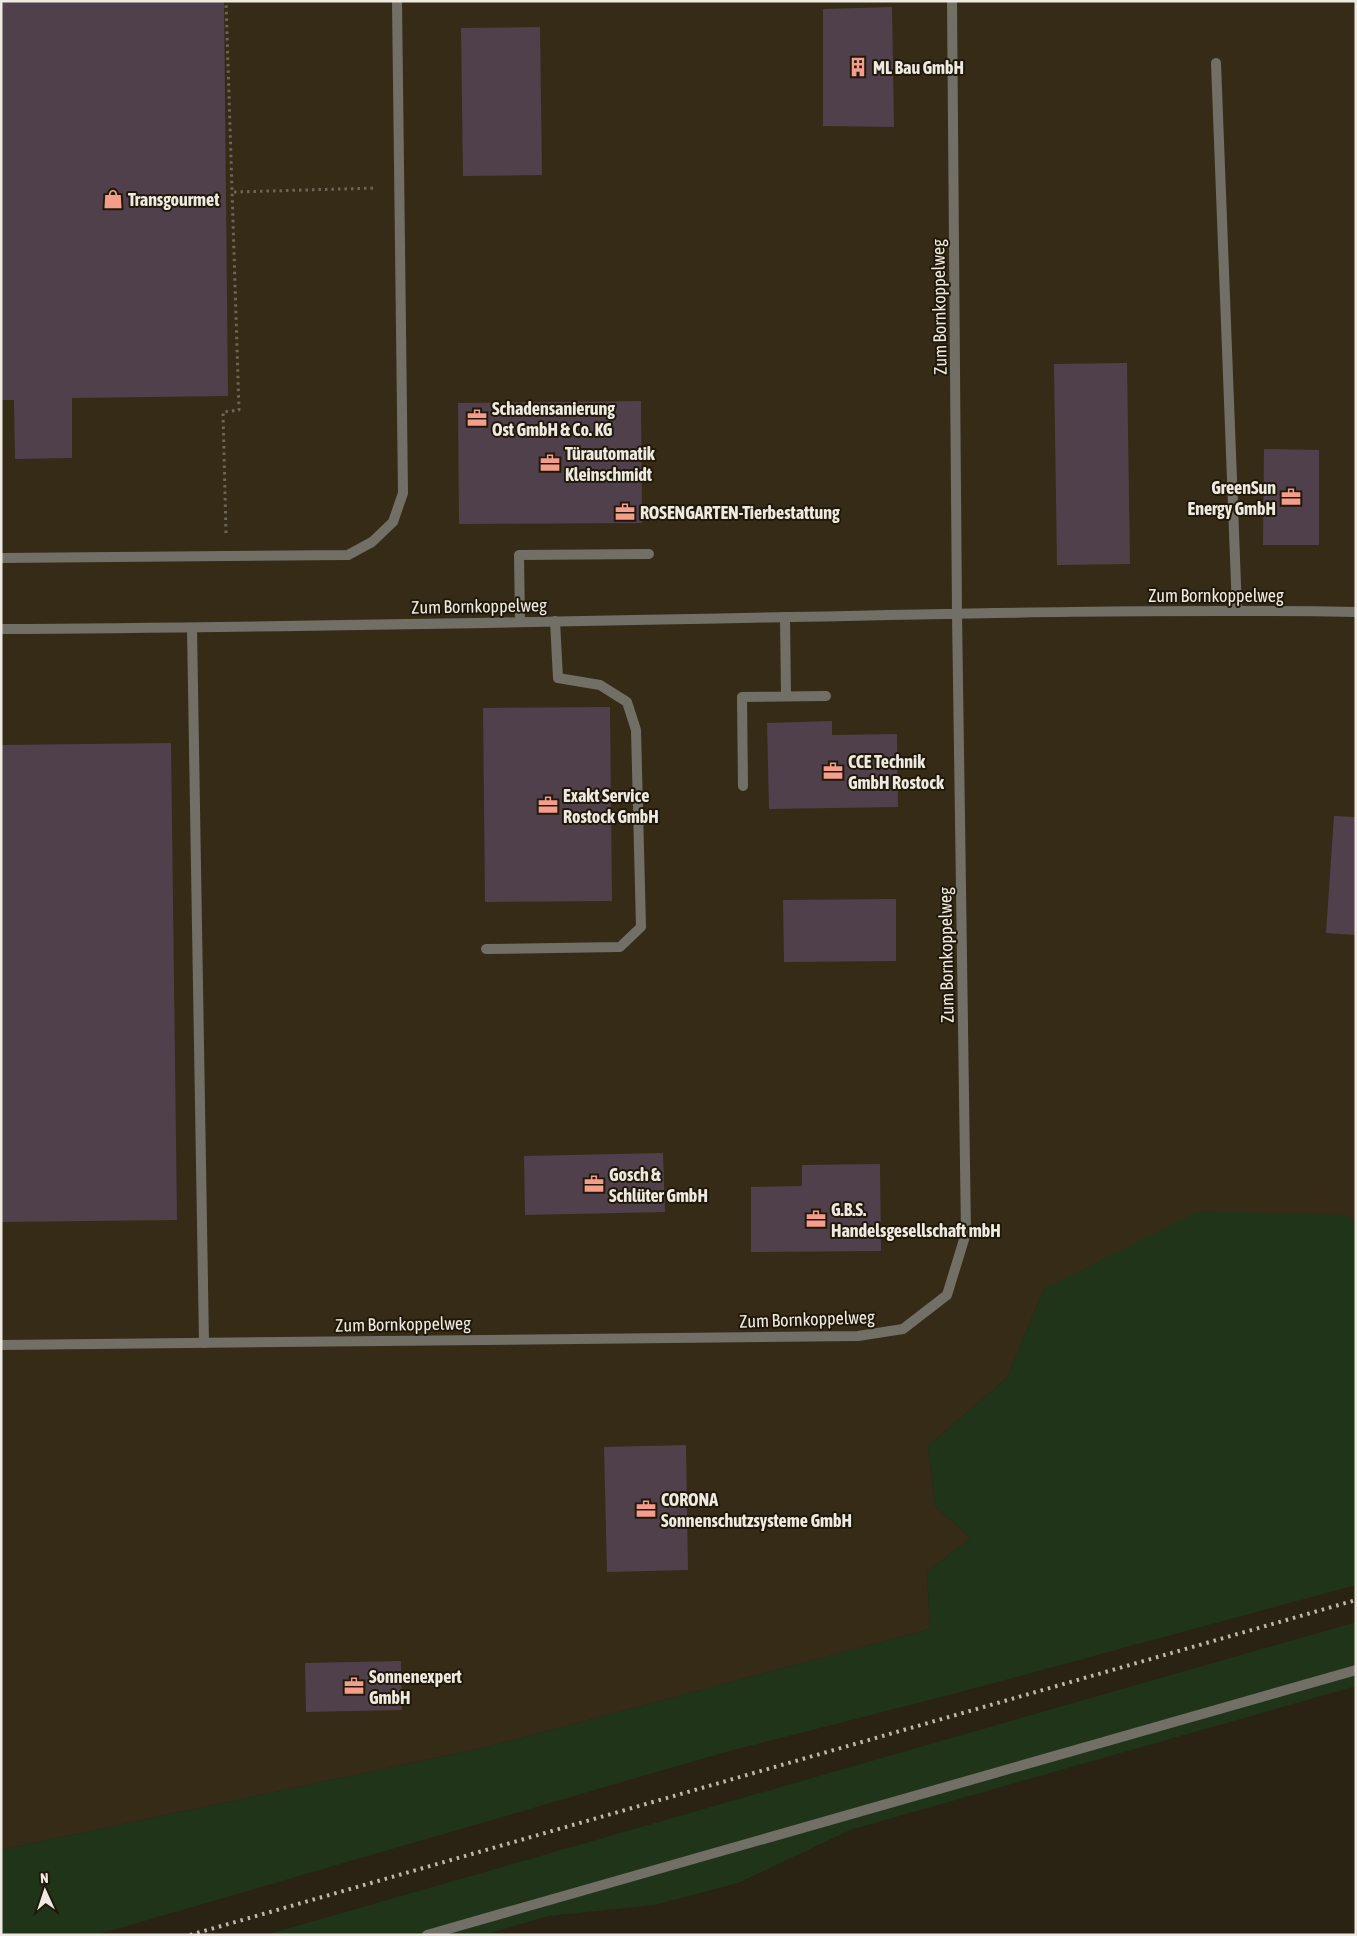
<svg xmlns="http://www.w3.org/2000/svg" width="1357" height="1936" viewBox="0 0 1357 1936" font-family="'Asap Condensed',sans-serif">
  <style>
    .built { fill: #362b16 }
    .green { fill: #1f3419 }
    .building { fill: #4f404c }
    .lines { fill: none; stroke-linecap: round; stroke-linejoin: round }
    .path { stroke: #6c6659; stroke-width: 3; stroke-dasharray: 2.5 4; stroke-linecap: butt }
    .service { stroke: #726f67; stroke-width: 10 }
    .minor { stroke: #726f67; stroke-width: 10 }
    .rail { stroke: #beb8ae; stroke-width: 4; stroke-dasharray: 2.5 5; stroke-linecap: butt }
    .labels { text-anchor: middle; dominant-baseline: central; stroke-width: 4; stroke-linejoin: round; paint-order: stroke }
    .poi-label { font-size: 18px; font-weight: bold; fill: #efeae1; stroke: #20190a; text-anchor: start }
    .street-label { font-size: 18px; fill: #efeae1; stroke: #20190a }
  </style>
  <rect width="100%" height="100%" fill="#2a2314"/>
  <path class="built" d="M 1,1 L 1356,1 L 1356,1226 L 1347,1215 L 1044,1289 L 1007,1378 L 928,1446 L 935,1506 L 971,1538 L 927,1572 L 930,1629 L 487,1747 L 1,1850 Z"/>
  <path class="green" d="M 1198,1211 L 1347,1215 L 1356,1226 L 1356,1585 L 953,1694 L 722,1753 L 96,1935 L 1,1935 L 1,1850 L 487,1747 L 930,1629 L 927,1572 L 971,1538 L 935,1506 L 928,1446 L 1007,1378 L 1044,1289 Z
    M 1356,1622 L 1356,1686 L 850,1830 L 738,1883 L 655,1905 L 548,1916 L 484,1935 L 265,1935 Z"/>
  <path class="building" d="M 1,1 L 224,1 L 228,396 L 72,398 L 72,458 L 15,459 L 14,400 L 1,400 Z
    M 892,7 L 894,127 L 823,126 L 823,9 Z
    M 540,27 L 542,175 L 463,176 L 461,28 Z
    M 1127,363 L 1130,564 L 1057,565 L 1054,364 Z
    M 641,401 L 642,523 L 459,524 L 458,403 Z
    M 1264,449 L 1319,450 L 1319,545 L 1263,545 Z
    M 610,707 L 612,901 L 485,902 L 483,708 Z
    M 832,721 L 832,735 L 897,734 L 898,807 L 769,809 L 767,723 Z
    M 171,743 L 177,1220 L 1,1222 L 1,745 Z
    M 1334,816 L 1356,817 L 1356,935 L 1326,933 Z
    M 896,899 L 896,961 L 784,962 L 783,900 Z
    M 663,1153 L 665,1212 L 525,1215 L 524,1156 Z
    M 880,1164 L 881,1251 L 751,1252 L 751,1187 L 802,1186 L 802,1165 Z
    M 686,1445 L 688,1570 L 607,1572 L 604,1447 Z
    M 401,1661 L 402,1710 L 306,1712 L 305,1663 Z"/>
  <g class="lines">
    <path class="path" d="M 234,192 L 376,188
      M 226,533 L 223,412 L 239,410 L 226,1"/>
    <path class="service" d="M 1216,63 L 1237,610
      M 1,558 L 348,555 L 372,542 L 393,522 L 403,493 L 397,1
      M 785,617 L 786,696
      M 520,622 L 519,555 L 649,554
      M 192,628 L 204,1343
      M 743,786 L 742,697 L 826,696
      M 486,949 L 620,947 L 641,927 L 636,730 L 627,702 L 600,685 L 558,678 L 555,621"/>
    <path class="minor" d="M 1,629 C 264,628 528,622 791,617 C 979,613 1167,609 1356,612
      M 1,1345 L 858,1336 L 903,1329 L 947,1295 L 966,1233 L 957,613 L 952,1
      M 427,1935 L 1356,1670"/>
    <path class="rail" d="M 190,1935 L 1356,1600"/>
  </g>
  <defs>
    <symbol id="building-bare" viewBox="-9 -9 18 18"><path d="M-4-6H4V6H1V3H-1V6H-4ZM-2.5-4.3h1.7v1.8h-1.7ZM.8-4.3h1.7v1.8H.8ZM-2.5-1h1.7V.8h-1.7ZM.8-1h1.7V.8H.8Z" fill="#f49d8b" stroke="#20190a" stroke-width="2.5" paint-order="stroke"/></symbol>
    <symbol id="shop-bare" viewBox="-9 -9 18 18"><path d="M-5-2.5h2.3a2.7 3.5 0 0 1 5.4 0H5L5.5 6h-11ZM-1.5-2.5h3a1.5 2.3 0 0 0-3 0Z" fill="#f49d8b" stroke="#20190a" stroke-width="2.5" paint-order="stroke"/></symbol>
    <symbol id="office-bare" viewBox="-9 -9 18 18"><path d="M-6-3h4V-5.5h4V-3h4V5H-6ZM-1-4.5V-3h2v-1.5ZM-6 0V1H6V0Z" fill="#f49d8b" stroke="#20190a" stroke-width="2.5" paint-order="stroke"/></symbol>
  </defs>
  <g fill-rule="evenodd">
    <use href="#building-bare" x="844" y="53" width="28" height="28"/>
    <use href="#shop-bare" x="99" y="185" width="28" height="28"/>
    <use href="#office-bare" x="463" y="404" width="28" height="28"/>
    <use href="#office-bare" x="536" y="449" width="28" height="28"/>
    <use href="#office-bare" x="1277" y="483" width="28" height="28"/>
    <use href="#office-bare" x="611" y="498" width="28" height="28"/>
    <use href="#office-bare" x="819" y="757" width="28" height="28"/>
    <use href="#office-bare" x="534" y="791" width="28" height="28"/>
    <use href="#office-bare" x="580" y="1170" width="28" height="28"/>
    <use href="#office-bare" x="802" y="1205" width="28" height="28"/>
    <use href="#office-bare" x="632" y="1495" width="28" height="28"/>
    <use href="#office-bare" x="340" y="1672" width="28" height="28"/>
  </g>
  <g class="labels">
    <g class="poi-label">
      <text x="873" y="67">ML Bau GmbH</text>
      <text x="128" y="199">Transgourmet</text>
      <text x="492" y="408">Schadensanierung<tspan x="492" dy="21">Ost GmbH &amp; Co. KG</tspan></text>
      <text x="565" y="453">Türautomatik<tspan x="565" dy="21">Kleinschmidt</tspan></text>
      <text x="1276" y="487" text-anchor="end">GreenSun<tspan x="1276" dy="21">Energy GmbH</tspan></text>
      <text x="640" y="512">ROSENGARTEN-Tierbestattung</text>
      <text x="848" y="761">CCE Technik<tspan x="848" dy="21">GmbH Rostock</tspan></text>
      <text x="563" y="795">Exakt Service<tspan x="563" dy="21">Rostock GmbH</tspan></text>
      <text x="609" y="1174">Gosch &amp;<tspan x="609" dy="21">Schlüter GmbH</tspan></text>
      <text x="831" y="1209">G.B.S.<tspan x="831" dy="21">Handelsgesellschaft mbH</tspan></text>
      <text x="661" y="1499">CORONA<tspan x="661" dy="21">Sonnenschutzsysteme GmbH</tspan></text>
      <text x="369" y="1676">Sonnenexpert<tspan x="369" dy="21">GmbH</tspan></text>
    </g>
    <g class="street-label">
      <text transform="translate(939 307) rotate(-91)">Zum Bornkoppelweg</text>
      <text x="1216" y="595">Zum Bornkoppelweg</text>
      <text transform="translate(479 606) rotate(-1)">Zum Bornkoppelweg</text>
      <text transform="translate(946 955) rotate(-91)">Zum Bornkoppelweg</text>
      <text transform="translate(807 1319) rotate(-2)">Zum Bornkoppelweg</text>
      <text transform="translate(403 1324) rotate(-1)">Zum Bornkoppelweg</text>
    </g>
  </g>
  <rect width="1357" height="1936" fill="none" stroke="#efeae1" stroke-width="5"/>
  <g transform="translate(45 1891) rotate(357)" stroke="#20190a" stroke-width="4" paint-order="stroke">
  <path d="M0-4L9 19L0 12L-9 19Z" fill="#efeae1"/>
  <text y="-8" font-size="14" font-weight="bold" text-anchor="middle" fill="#efeae1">N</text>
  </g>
</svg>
